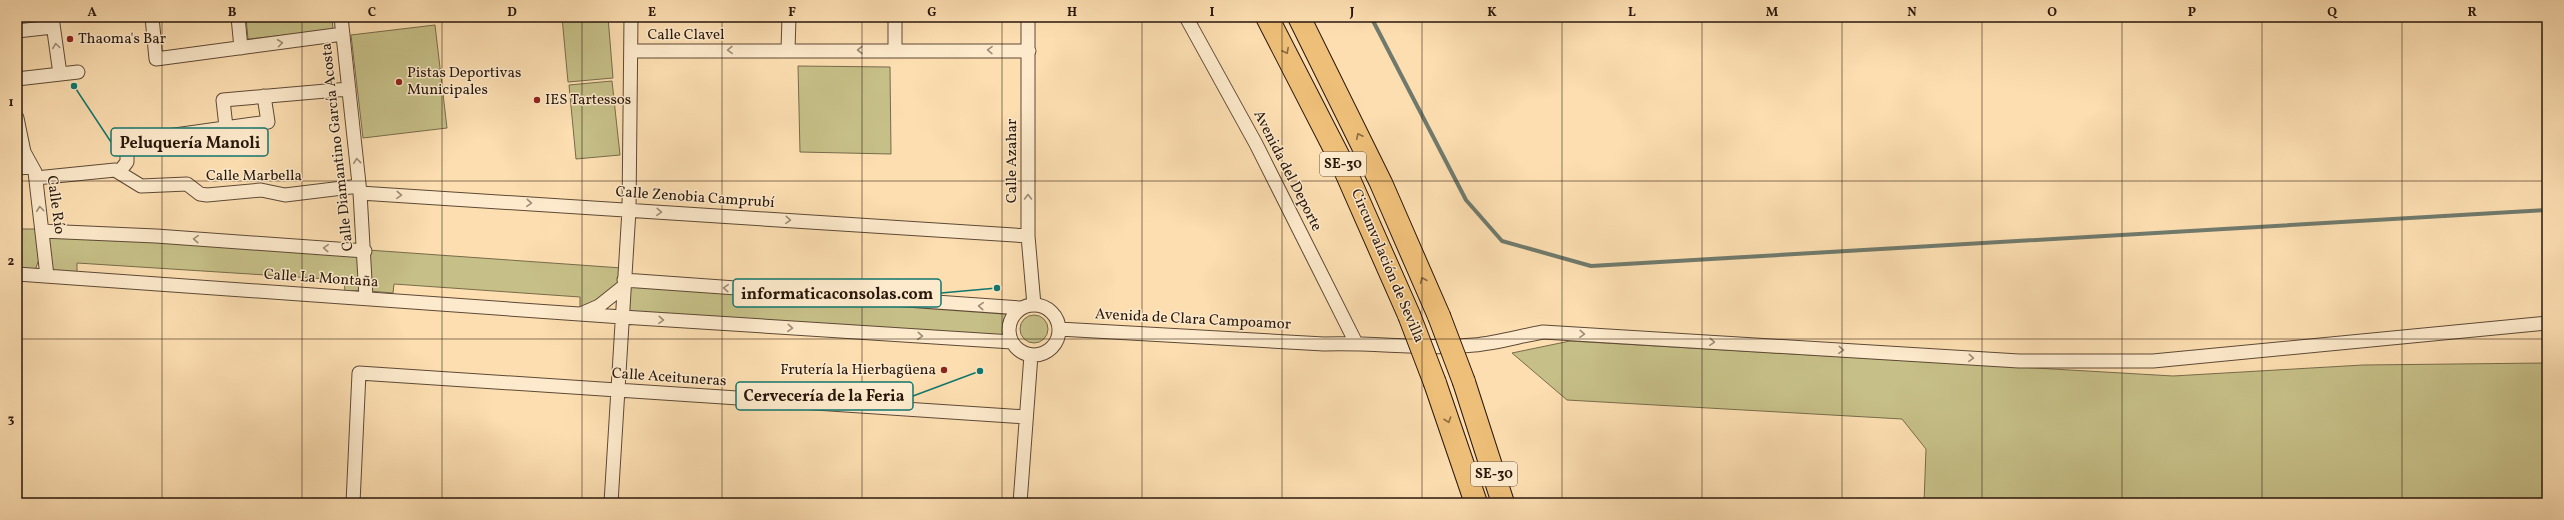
<svg xmlns="http://www.w3.org/2000/svg" width="2564" height="520" viewBox="0 0 2564 520" font-family="Vollkorn,serif">
  <style>
    .green { fill: #c6bf87; stroke: #786b4a }
    .lines { fill: none; stroke-linecap: round; stroke-linejoin: round }
    .stream { stroke: #707a6c; stroke-width: 4 }
    .minor-casing { stroke: #5e4935; stroke-width: 15 }
    .motorway-casing { stroke: #29170c; stroke-width: 24 }
    .minor { stroke: #fdeacc; stroke-width: 13 }
    .motorway { stroke: #eebf78; stroke-width: 22 }
    .motorway-bridge-casing { stroke: #29170c; stroke-width: 24; stroke-linecap: butt }
    .motorway-bridge { stroke: #eebf78; stroke-width: 22 }
    .oneway { stroke: #9e8b76 }
    .oneway2 { stroke: #8c6b42 }
    .grid { fill: none; stroke: #29170c; stroke-width: 1; stroke-opacity: 0.55 }
    .poi-dot { fill: #8f2418; stroke: #fdeacc; stroke-width: 1.5 }
    .labels { text-anchor: middle; dominant-baseline: central; stroke-width: 3; stroke-linejoin: round; paint-order: stroke }
    .shield { fill: #fdeacc; stroke: #695646; stroke-width: 1 }
    .shield-label { font-size: 14px; font-weight: bold; fill: #29170c }
    .street-label { font-size: 15px; fill: #29170c; stroke: #fdeacc }
    .poi-label { font-size: 15px; fill: #29170c; stroke: #fdeacc; text-anchor: start }
    .leader { fill: none; stroke: #0f766e; stroke-width: 1.5 }
    .callout-dot { fill: #0f766e; stroke: #fdeacc; stroke-width: 1.5 }
    .callout { fill: #fdeacc; stroke: #0f766e; stroke-width: 1.5 }
    .callout-label { font-size: 16px; text-anchor: middle; font-weight: bold; fill: #29170c }
    .neatline { fill: none; stroke: #29170c; stroke-width: 1.5 }
    .grid-label { font-size: 13px; text-anchor: middle; font-weight: bold; fill: #29170c }
  </style>
  <rect width="100%" height="100%" fill="#fcdeb1"/>
  <filter id="stains"><feTurbulence type="fractalNoise" baseFrequency=".005" numOctaves="4"/><feColorMatrix values="0 0 0 0 .2 0 0 0 0 .09 0 0 0 0 .02 0 0 0 .5 -.17"/></filter>
  <radialGradient id="worn" r=".72"><stop offset=".6" stop-color="#630" stop-opacity="0"/><stop offset="1" stop-color="#630" stop-opacity=".3"/></radialGradient>
  <path class="green" d="M 246,17 L 332,17 L 333,30 L 248,39 Z
    M 562,17 L 608,17 L 613,78 L 568,82 Z
    M 435,25 L 447,128 L 363,138 L 351,35 Z
    M 798,66 L 890,67 L 891,154 L 800,152 Z
    M 612,81 L 620,155 L 576,159 L 569,85 Z
    M 17,229 L 39,229 L 40,256 L 36,268 L 32,270 L 21,269 L 21,260 L 17,260 Z
    M 45,234 L 363,253 L 361,290 L 345,292 L 344,280 L 77,263 L 77,273 L 53,272 Z
    M 368,250 L 622,268 L 621,281 L 592,306 L 580,307 L 580,297 L 394,284 L 393,293 L 369,291 Z
    M 629,284 L 1010,309 L 1003,322 L 1004,339 L 626,316 Z
    M1020 329a14 14 0 1 1 28 0a14 14 0 1 1-28 0Z
    M 1570,341 L 2173,376 L 2363,365 L 2547,363 L 2547,503 L 1924,503 L 1926,449 L 1902,419 L 1567,400 L 1512,353 Z"/>
  <g class="lines">
    <path class="stream" d="M 1371,17 L 1466,200 L 1502,241 L 1591,266 L 2547,210"/>
    <defs>
      <path id="minor" d="M 52,17 L 60,74
        M 152,17 L 156,59 L 343,34
        M 238,17 L 241,48
        M 341,17 L 360,193 L 366,298
        M 895,17 L 895,50
        M 1028,17 L 1028,236 L 1034,305
        M 1186,17 L 1256,144 L 1356,343
        M 17,31 L 53,27
        M 788,50 L 789,17
        M 631,51 L 1029,51
        M 17,79 L 78,72
        M 17,118 L 24,152 L 35,172 L 47,276
        M 226,127 L 223,100 L 349,89
        M 17,168 L 32,167
        M 119,172 L 127,162 L 127,145 L 132,141 L 268,122 L 264,96
        M 36,178 L 115,170 L 141,186 L 187,184 L 200,194 L 207,195 L 261,190 L 285,195 L 359,186
        M 360,193 L 1028,236
        M 42,231 L 156,236 L 365,251
        M 17,274 L 622,317 L 1012,342
        M 624,280 L 1020,308
        M1009 330a25 25 0 1 1 50 0a25 25 0 1 1-50 0Z
        M 583,313 L 599,306 L 624,286
        M 1059,329 L 1324,344 C 1374,342 1424,350 1474,345 C 1497,343 1520,336 1543,332 L 2019,361 L 2153,361 L 2547,323
        M 353,503 L 359,373 L 1026,417
        M 611,503 L 629,210 L 631,17
        M 1020,503 L 1031,355"/>
      <path id="motorway" d="M 1267,17 L 1341,161 L 1409,315
        M 1299,17 L 1381,183 L 1439,316
        M 1464,382 L 1503,503
        M 1435,383 L 1476,503"/>
    </defs>
    <use href="#minor" class="minor-casing"/>
    <use href="#motorway" class="motorway-casing"/>
    <use href="#minor" class="minor"/>
    <use href="#motorway" class="motorway"/>
    <defs>
      <path id="motorway-bridge" d="M 1409,315 L 1435,383
        M 1439,316 L 1464,382"/>
    </defs>
    <use href="#motorway-bridge" class="motorway-bridge-casing"/>
    <use href="#motorway-bridge" class="motorway-bridge"/>
  </g>
  <defs><path id="oneway-chevron" d="M-2-3.5L2.5 0L-2 3.5" fill="none" stroke-width="1.6" stroke-linecap="round" stroke-linejoin="round"/></defs>
  <g class="oneway">
    <use href="#oneway-chevron" transform="translate(280 43) rotate(-8)"/>
    <use href="#oneway-chevron" transform="translate(56 46) rotate(-98)"/>
    <use href="#oneway-chevron" transform="translate(730 50) rotate(179)"/>
    <use href="#oneway-chevron" transform="translate(860 50) rotate(-180)"/>
    <use href="#oneway-chevron" transform="translate(990 50) rotate(-179)"/>
    <use href="#oneway-chevron" transform="translate(357 161) rotate(-96)"/>
    <use href="#oneway-chevron" transform="translate(399 195) rotate(3)"/>
    <use href="#oneway-chevron" transform="translate(1028 197) rotate(-90)"/>
    <use href="#oneway-chevron" transform="translate(529 203) rotate(4)"/>
    <use href="#oneway-chevron" transform="translate(40 209) rotate(-97)"/>
    <use href="#oneway-chevron" transform="translate(659 212) rotate(3)"/>
    <use href="#oneway-chevron" transform="translate(788 220) rotate(4)"/>
    <use href="#oneway-chevron" transform="translate(196 239) rotate(-176)"/>
    <use href="#oneway-chevron" transform="translate(326 248) rotate(-176)"/>
    <use href="#oneway-chevron" transform="translate(726 288) rotate(-176)"/>
    <use href="#oneway-chevron" transform="translate(981 306) rotate(-176)"/>
    <use href="#oneway-chevron" transform="translate(661 320) rotate(4)"/>
    <use href="#oneway-chevron" transform="translate(790 328) rotate(4)"/>
    <use href="#oneway-chevron" transform="translate(1582 334) rotate(3)"/>
    <use href="#oneway-chevron" transform="translate(920 336) rotate(4)"/>
    <use href="#oneway-chevron" transform="translate(1712 342) rotate(4)"/>
    <use href="#oneway-chevron" transform="translate(1841 350) rotate(4)"/>
    <use href="#oneway-chevron" transform="translate(1971 358) rotate(4)"/>
  </g>
  <g class="oneway2">
    <use href="#oneway-chevron" transform="translate(1286 51) rotate(63)"/>
    <use href="#oneway-chevron" transform="translate(1359 136) rotate(-116)"/>
    <use href="#oneway-chevron" transform="translate(1423 280) rotate(-113)"/>
    <use href="#oneway-chevron" transform="translate(1448 420) rotate(71)"/>
  </g>
  <path class="grid" d="M 162,17 L 162,503M 302,17 L 302,503M 442,17 L 442,503M 582,17 L 582,503M 722,17 L 722,503M 862,17 L 862,503M 1002,17 L 1002,503M 1142,17 L 1142,503M 1282,17 L 1282,503M 1422,17 L 1422,503M 1562,17 L 1562,503M 1702,17 L 1702,503M 1842,17 L 1842,503M 1982,17 L 1982,503M 2122,17 L 2122,503M 2262,17 L 2262,503M 2402,17 L 2402,503M 17,181 L 2547,181M 17,339 L 2547,339"/>
  <g class="poi-dot">
    <circle cx="70" cy="39" r="4"/>
    <circle cx="399" cy="82" r="4"/>
    <circle cx="537" cy="100" r="4"/>
    <circle cx="944" cy="370" r="4"/>
  </g>
  <g class="labels">
    <g class="shield">
      <rect x="1320" y="152" width="46" height="24" rx="3"/>
      <rect x="1471" y="462" width="46" height="24" rx="3"/>
    </g>
    <g class="shield-label">
      <text x="1343" y="164">SE-30</text>
      <text x="1494" y="474">SE-30</text>
    </g>
    <g class="street-label">
      <text x="686" y="35">Calle Clavel</text>
      <text transform="translate(338 147) rotate(-96)">Calle Diamantino García Acosta</text>
      <text transform="translate(1012 161) rotate(-90)">Calle Azahar</text>
      <text transform="translate(1287 171) rotate(63)">Avenida del Deporte</text>
      <text x="254" y="176">Calle Marbella</text>
      <text transform="translate(695 198) rotate(4)">Calle Zenobia Camprubí</text>
      <text transform="translate(55 205) rotate(82)">Calle Río</text>
      <text transform="translate(1387 266) rotate(67)">Circunvalación de Sevilla</text>
      <text transform="translate(321 279) rotate(4)">Calle La Montaña</text>
      <text transform="translate(1193 320) rotate(3)">Avenida de Clara Campoamor</text>
      <text transform="translate(669 378) rotate(4)">Calle Aceituneras</text>
    </g>
    <g class="poi-label">
      <text x="78" y="39">Thaoma's Bar</text>
      <text x="407" y="73">Pistas Deportivas<tspan x="407" dy="17">Municipales</tspan></text>
      <text x="545" y="100">IES Tartessos</text>
      <text x="936" y="370" text-anchor="end">Frutería la Hierbagüena</text>
    </g>
  </g>
  <path class="leader" d="M74 86L111 142M997 288L941 293M980 371L913 396"/>
  <g class="callout-dot">
    <circle cx="74" cy="86" r="4"/>
    <circle cx="997" cy="288" r="4"/>
    <circle cx="980" cy="371" r="4"/>
  </g>
  <g class="callout">
    <rect x="111" y="128" width="157" height="28" rx="4"/>
    <rect x="733" y="279" width="208" height="28" rx="4"/>
    <rect x="736" y="382" width="177" height="28" rx="4"/>
  </g>
  <g class="callout-label">
    <text x="190" y="148">Peluquería Manoli</text>
    <text x="837" y="299">informaticaconsolas.com</text>
    <text x="824" y="401">Cervecería de la Feria</text>
  </g>
  <rect width="2564" height="520" fill="none" stroke="#fcdeb1" stroke-width="44"/>
  <rect x="22" y="22" width="2520" height="476" class="neatline"/>
  <g class="grid-label">
    <text x="92" y="16">A</text>
    <text x="232" y="16">B</text>
    <text x="372" y="16">C</text>
    <text x="512" y="16">D</text>
    <text x="652" y="16">E</text>
    <text x="792" y="16">F</text>
    <text x="932" y="16">G</text>
    <text x="1072" y="16">H</text>
    <text x="1212" y="16">I</text>
    <text x="1352" y="16">J</text>
    <text x="1492" y="16">K</text>
    <text x="1632" y="16">L</text>
    <text x="1772" y="16">M</text>
    <text x="1912" y="16">N</text>
    <text x="2052" y="16">O</text>
    <text x="2192" y="16">P</text>
    <text x="2332" y="16">Q</text>
    <text x="2472" y="16">R</text>
    <text x="11" y="106">1</text>
    <text x="11" y="265">2</text>
    <text x="11" y="423">3</text>
  </g>
  <rect width="100%" height="100%" filter="url(#stains)"/>
  <rect width="100%" height="100%" fill="url(#worn)"/>
</svg>
